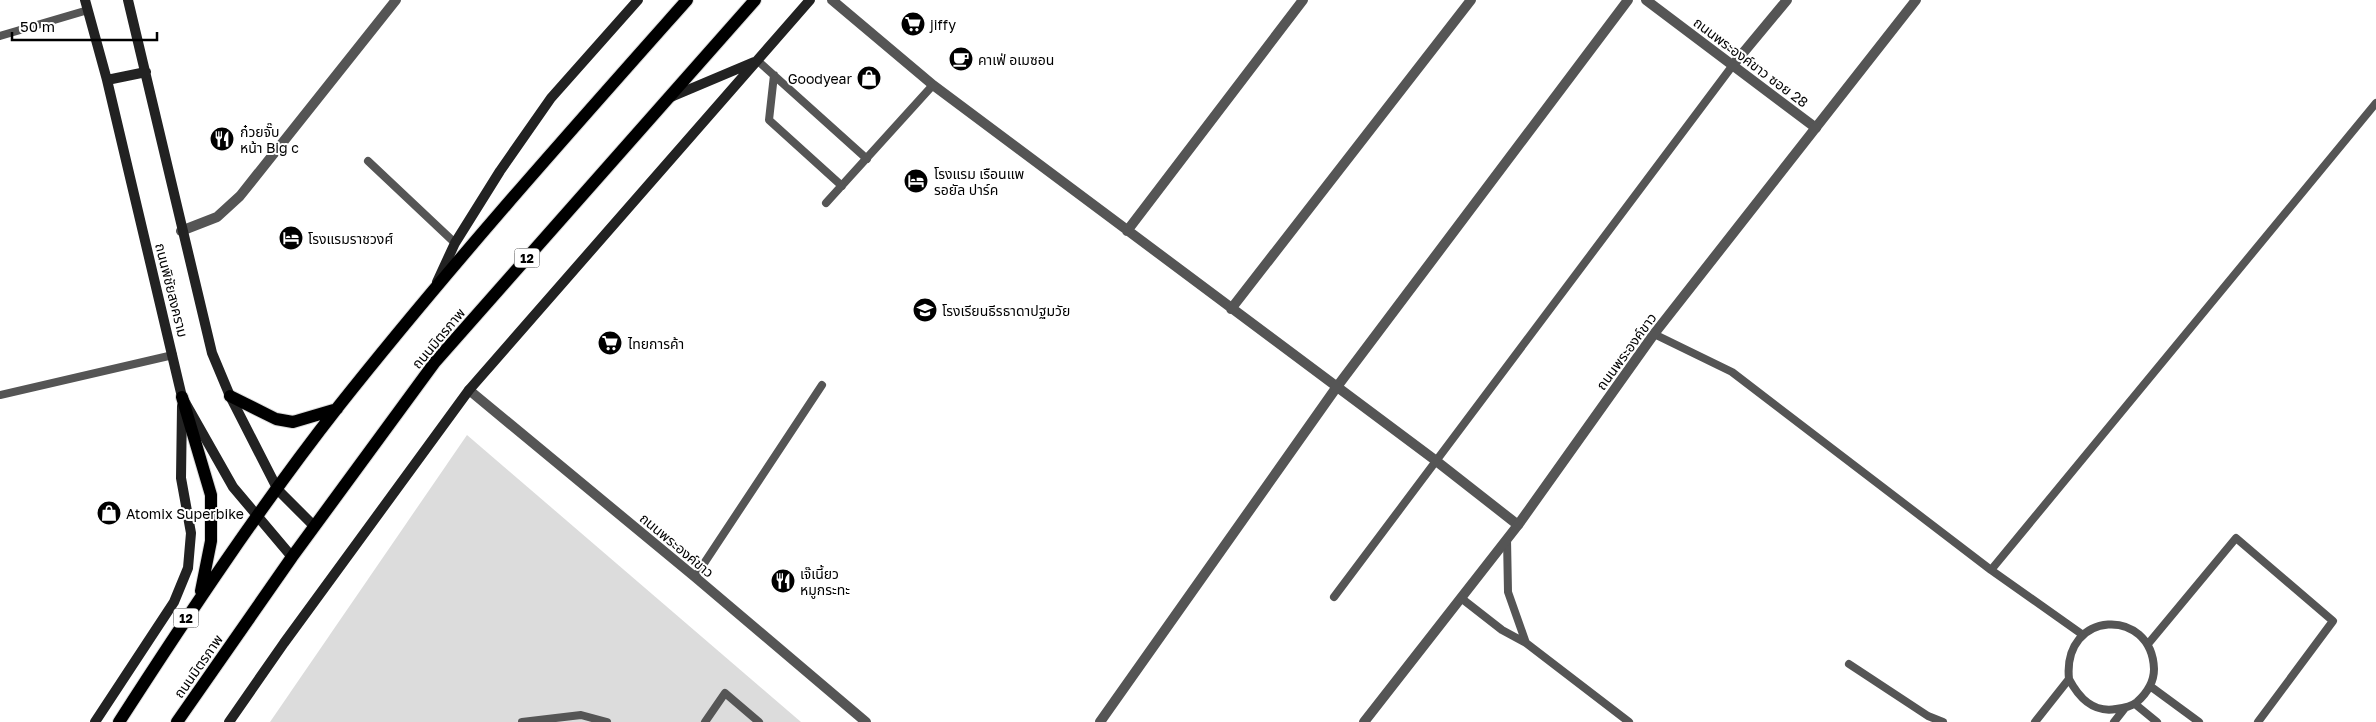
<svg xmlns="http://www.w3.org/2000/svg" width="2376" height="722" viewBox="0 0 2376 722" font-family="'Golos Text','Noto Sans Thai',sans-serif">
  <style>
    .green { fill: #dcdcdc }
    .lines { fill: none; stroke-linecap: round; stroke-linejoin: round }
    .primary-casing { stroke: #dbdbdb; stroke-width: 14 }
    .service { stroke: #555; stroke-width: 8 }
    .minor { stroke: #555; stroke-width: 10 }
    .tertiary { stroke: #555; stroke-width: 10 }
    .secondary { stroke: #222; stroke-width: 10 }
    .primary { stroke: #000; stroke-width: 12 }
    .labels { text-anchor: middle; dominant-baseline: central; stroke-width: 4; stroke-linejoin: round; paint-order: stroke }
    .shield { fill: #fff; stroke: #4c4c4c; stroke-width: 1 }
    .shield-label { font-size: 12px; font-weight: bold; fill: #000 }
    .poi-label { font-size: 14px; fill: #000; stroke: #fff; text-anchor: start }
    .street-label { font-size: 14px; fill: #000; stroke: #fff }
  </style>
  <rect width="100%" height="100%" fill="#fff"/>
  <path class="green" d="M 467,435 L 801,722 L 270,722 Z"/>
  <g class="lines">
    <defs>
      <path id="primary" d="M 230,396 L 276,419 L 293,422 L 337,409
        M 182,397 L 211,495 L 211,541 L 201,591
        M 119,722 C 188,615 259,508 338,407 C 449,267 568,134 687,0
        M 177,722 L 292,557 L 435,362 L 755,0"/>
    </defs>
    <use href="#primary" class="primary-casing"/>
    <path class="service" d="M 0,36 L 88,10
      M 758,61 L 867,159
      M 774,75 L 769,120 L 842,186
      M 368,161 L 455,243
      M 826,203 L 933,85
      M 1654,334 L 1732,372 L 1991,570 L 2083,635
      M 0,395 L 173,355
      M 1507,539 L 1508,592 L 1526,643
      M 1991,570 L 2376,103
      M 695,577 L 822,385
      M 1334,597 L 1733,65
      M 1461,598 L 1502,630 L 1526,643 L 1629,722
      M 2148,644 L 2236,538 L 2333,621 L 2258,722
      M 1849,664 L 1928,716 L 1943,722
      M 2150,686 L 2199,722
      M 2135,704 L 2157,722
      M 522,722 L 581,715 L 607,722
      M 705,722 L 725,693 L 759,722
      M 2035,722 L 2069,679 C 2062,609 2152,607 2154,669 C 2154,681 2147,693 2137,702 C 2131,707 2124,708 2116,709 C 2093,713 2079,698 2069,679
      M 2114,722 L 2125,708"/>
    <path class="minor" d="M 832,0 L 933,85 L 1435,460 L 1518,525
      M 1646,0 L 1816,128
      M 1733,65 L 1787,0
      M 181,231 L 217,217 L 240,196 L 396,0
      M 1127,231 L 1303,0
      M 1231,309 L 1471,0
      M 1100,722 L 1336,388 L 1628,0"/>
    <path class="tertiary" d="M 469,390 L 695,577 L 866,722
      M 1364,722 L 1518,525 L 1654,334 L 1916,0"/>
    <path class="secondary" d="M 85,0 L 107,80 L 182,397 L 233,487 L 292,557
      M 128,0 L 212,353 L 230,396 L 278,490 L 314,526
      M 107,80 L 146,72
      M 671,97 L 754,62
      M 437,282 L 455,243 L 500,171 L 551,98 L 638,0
      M 95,722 L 174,602 L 188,568 L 191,533 L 181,478 L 182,406
      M 229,722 L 284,643 L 469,390 L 810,0"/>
    <use href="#primary" class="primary"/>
  </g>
  <defs>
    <symbol id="supermarket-disc" viewBox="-11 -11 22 22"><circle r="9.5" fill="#000" stroke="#fff"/><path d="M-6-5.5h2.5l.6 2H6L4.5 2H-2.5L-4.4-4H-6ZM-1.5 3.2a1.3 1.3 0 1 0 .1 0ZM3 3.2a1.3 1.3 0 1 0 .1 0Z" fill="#fff"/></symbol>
    <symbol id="cafe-disc" viewBox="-11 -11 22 22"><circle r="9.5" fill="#000" stroke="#fff"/><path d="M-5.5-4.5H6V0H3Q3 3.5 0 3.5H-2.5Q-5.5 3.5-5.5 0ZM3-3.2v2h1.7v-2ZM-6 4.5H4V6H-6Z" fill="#fff"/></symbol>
    <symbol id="shop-disc" viewBox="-11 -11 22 22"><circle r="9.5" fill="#000" stroke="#fff"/><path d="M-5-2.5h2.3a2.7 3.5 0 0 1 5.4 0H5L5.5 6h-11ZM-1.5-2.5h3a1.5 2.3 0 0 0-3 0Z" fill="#fff"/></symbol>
    <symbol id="restaurant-disc" viewBox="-11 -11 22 22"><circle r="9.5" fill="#000" stroke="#fff"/><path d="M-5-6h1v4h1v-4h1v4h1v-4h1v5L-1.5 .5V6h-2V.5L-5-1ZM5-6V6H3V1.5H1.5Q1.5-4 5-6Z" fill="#fff"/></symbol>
    <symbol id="hotel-disc" viewBox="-11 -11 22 22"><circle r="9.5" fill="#000" stroke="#fff"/><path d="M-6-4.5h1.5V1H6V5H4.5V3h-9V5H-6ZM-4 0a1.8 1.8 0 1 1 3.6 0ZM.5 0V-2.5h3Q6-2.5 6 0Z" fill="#fff"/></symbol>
    <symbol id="school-disc" viewBox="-11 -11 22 22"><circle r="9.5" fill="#000" stroke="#fff"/><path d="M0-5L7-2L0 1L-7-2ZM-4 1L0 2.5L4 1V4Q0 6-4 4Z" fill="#fff"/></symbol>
  </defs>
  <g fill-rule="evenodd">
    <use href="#supermarket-disc" x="899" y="10" width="28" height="28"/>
    <use href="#cafe-disc" x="947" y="45" width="28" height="28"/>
    <use href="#shop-disc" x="855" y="64" width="28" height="28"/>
    <use href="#restaurant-disc" x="208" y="125" width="28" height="28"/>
    <use href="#hotel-disc" x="902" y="167" width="28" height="28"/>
    <use href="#hotel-disc" x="277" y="224" width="28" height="28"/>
    <use href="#school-disc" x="911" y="296" width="28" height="28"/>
    <use href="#supermarket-disc" x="596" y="329" width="28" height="28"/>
    <use href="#shop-disc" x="95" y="499" width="28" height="28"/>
    <use href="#restaurant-disc" x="769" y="567" width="28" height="28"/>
  </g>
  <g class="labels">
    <g class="shield">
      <rect x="514.5" y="248.5" width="25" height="19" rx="4"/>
      <rect x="173.5" y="608.5" width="25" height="19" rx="4"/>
    </g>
    <g class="shield-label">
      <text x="527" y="258">12</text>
      <text x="186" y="618">12</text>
    </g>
    <g class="poi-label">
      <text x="930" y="24">jiffy</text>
      <text x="978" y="59">คาเฟ่ อเมซอน</text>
      <text x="852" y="78" text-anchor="end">Goodyear</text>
      <text x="240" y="131">ก๋วยจั๊บ<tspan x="240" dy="16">หน้า Big c</tspan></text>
      <text x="934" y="173">โรงแรม เรือนแพ<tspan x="934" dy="16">รอยัล ปาร์ค</tspan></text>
      <text x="308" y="238">โรงแรมราชวงศ์</text>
      <text x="942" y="310">โรงเรียนธีรธาดาปฐมวัย</text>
      <text x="628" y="343">ไทยการค้า</text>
      <text x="126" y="513">Atomix Superbike</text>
      <text x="800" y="573">เจ๊เนี้ยว<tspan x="800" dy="16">หมูกระทะ</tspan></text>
    </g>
    <g class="street-label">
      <text transform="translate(1751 62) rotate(37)">ถนนพระองค์ขาว ซอย 28</text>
      <text transform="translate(172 290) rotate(76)">ถนนพิชัยสงคราม</text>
      <text transform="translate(438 338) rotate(-50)">ถนนมิตรภาพ</text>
      <text transform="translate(1626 351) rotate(-54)">ถนนพระองค์ขาว</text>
      <text transform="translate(677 545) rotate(40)">ถนนพระองค์ขาว</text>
      <text transform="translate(198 666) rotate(-55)">ถนนมิตรภาพ</text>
    </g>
  </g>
  <path d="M12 32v8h145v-8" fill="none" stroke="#000000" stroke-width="2.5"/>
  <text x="20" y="32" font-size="15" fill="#000000" stroke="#ffffff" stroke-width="4" paint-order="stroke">50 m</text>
</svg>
